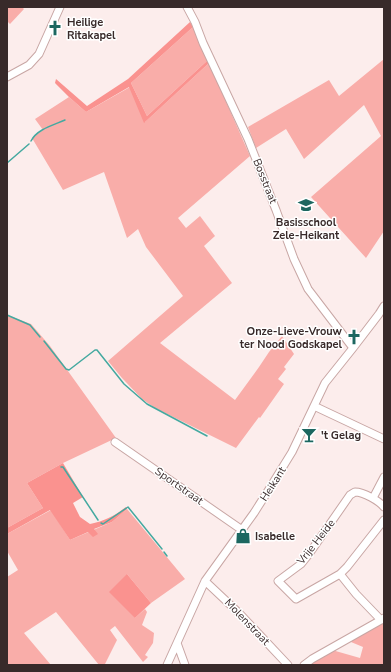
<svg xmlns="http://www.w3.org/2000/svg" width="391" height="672" viewBox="0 0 391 672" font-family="'Nunito Sans',sans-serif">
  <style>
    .green { fill: #f9ada9 }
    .forest { fill: #fa928f }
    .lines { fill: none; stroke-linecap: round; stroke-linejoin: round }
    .stream { stroke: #44a9a0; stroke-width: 1.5 }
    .minor-casing { stroke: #c8a6a4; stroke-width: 9 }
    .minor { stroke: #fff; stroke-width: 7 }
    .labels { text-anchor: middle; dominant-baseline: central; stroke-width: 3; stroke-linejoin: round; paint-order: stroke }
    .poi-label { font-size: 11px; font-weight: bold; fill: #382a2a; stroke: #fff; text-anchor: start }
    .street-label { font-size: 11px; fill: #382a2a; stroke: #fff }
  </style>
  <rect width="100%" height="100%" fill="#fcedec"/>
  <path class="green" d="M 7,7 L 22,7 L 24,9 L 10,24 L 7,21 Z
    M 193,27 L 208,60 L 147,116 L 131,83 Z
    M 384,59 L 384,231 L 366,258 L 311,197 L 381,136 L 364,105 L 304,159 L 286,129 L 256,148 L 248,127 L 329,80 L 339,96 Z
    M 209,63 L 250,156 L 178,218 L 186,228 L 200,216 L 215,236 L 204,246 L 232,283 L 160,343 L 235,400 L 259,367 L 269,352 L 282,336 L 294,354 L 284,367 L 286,369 L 278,379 L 284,384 L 260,418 L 259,417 L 236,448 L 155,408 L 142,399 L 122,378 L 108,361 L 183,296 L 146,247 L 138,229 L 127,238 L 104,172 L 63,190 L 32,138 L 43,130 L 35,119 L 69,97 L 86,112 L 130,87 L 145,122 Z
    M 7,315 L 31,324 L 50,346 L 116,438 L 63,463 L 27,483 L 43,508 L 7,528 Z
    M 127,509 L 185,579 L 151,603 L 127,574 L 135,618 L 145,609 L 147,612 L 142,625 L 154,633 L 153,643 L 145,655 L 148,657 L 143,662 L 115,626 L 110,630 L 117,640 L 105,664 L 99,665 L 56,612 L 24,633 L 51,665 L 7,665 L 7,577 L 18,570 L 7,551 L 7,534 L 51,510 L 70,540 L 112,522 Z
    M 384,623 L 384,665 L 308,665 L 332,650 L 360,658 L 363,647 L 351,642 L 355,638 Z"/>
  <path class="forest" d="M 190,22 L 193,27 L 131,83 L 147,116 L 208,60 L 209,63 L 144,123 L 129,87 L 86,112 L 69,97 L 55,83 L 56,79 L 87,106 L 128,79 Z
    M 63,463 L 83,497 L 73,503 L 80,517 L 90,524 C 105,521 114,516 126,507 L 127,509 L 112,522 L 94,529 L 98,534 L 93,537 L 88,532 L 70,540 L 50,510 L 7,534 L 7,528 L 43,508 L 27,483 Z
    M 127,574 L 151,603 L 135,618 L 109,592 Z"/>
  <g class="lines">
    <path class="stream" d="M 31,141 C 37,129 54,125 65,120
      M 7,163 L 29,144
      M 7,315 L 30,325 L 40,337
      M 44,341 L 66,369 L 69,370 L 95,350 L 97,350 L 124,384 L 147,404 L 207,436
      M 61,467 L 63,467 L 98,520
      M 101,523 L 103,524 L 128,507 L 162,549
      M 164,552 L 167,556"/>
    <defs>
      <path id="minor" d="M 187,7 L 195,22 L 203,43 L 248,139 L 276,210 L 294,259 L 308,289 L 353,348
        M 7,77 L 29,65 L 39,54 L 60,7
        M 314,406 L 384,439
        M 115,442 L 242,530
        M 373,498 L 384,477
        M 384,507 C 379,501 364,492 355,492 C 353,493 352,494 350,495 L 309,554 L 301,564 L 278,581 L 296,599 L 340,574 L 347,567 L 384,520
        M 340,574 L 356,594 L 381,620
        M 205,581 L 240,614 L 288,665
        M 177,643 L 185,665
        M 167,665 L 205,581 L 254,513 L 268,491 L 292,452 L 325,383 L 353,348 L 379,314 L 384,306
        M 304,665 L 312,659 L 381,620 L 384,618"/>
    </defs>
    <use href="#minor" class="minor-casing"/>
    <use href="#minor" class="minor"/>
  </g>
  <defs>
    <symbol id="church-bare" viewBox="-9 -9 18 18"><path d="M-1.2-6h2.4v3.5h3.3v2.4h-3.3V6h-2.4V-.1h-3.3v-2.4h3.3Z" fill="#1c6760" stroke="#fff" stroke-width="2.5" paint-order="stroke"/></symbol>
    <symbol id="school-bare" viewBox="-9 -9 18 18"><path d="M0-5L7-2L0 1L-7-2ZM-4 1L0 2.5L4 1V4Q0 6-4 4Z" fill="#1c6760" stroke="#fff" stroke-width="2.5" paint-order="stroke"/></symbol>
    <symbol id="bar-bare" viewBox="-9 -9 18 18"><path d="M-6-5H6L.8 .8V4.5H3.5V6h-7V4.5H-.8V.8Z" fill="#1c6760" stroke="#fff" stroke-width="2.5" paint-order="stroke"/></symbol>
    <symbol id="shop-bare" viewBox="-9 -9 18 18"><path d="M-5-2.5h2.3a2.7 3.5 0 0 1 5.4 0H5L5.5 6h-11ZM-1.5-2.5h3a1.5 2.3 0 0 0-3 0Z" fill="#1c6760" stroke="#fff" stroke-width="2.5" paint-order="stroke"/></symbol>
  </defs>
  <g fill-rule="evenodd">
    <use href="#church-bare" x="44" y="17" width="22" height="22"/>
    <use href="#school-bare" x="295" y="194" width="22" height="22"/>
    <use href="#church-bare" x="343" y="326" width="22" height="22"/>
    <use href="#bar-bare" x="298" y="424" width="22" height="22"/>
    <use href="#shop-bare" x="232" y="525" width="22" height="22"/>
  </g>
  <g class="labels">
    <g class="poi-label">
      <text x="67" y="22">Heilige<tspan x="67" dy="13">Ritakapel</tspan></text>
      <text x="306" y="222" text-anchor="middle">Basisschool<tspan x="306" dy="13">Zele-Heikant</tspan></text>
      <text x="342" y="331" text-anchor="end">Onze-Lieve-Vrouw<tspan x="342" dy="13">ter Nood Godskapel</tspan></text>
      <text x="321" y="435">'t Gelag</text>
      <text x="255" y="536">Isabelle</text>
    </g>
    <g class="street-label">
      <text transform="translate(265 181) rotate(68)">Bosstraat</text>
      <text transform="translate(273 484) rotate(-58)">Heikant</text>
      <text transform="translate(179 486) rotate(35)">Sportstraat</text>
      <text transform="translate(316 542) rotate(-52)">Vrije Heide</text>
      <text transform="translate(247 622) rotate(46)">Molenstraat</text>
    </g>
  </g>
  <rect width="391" height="672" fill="none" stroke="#382a2a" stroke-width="16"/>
</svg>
